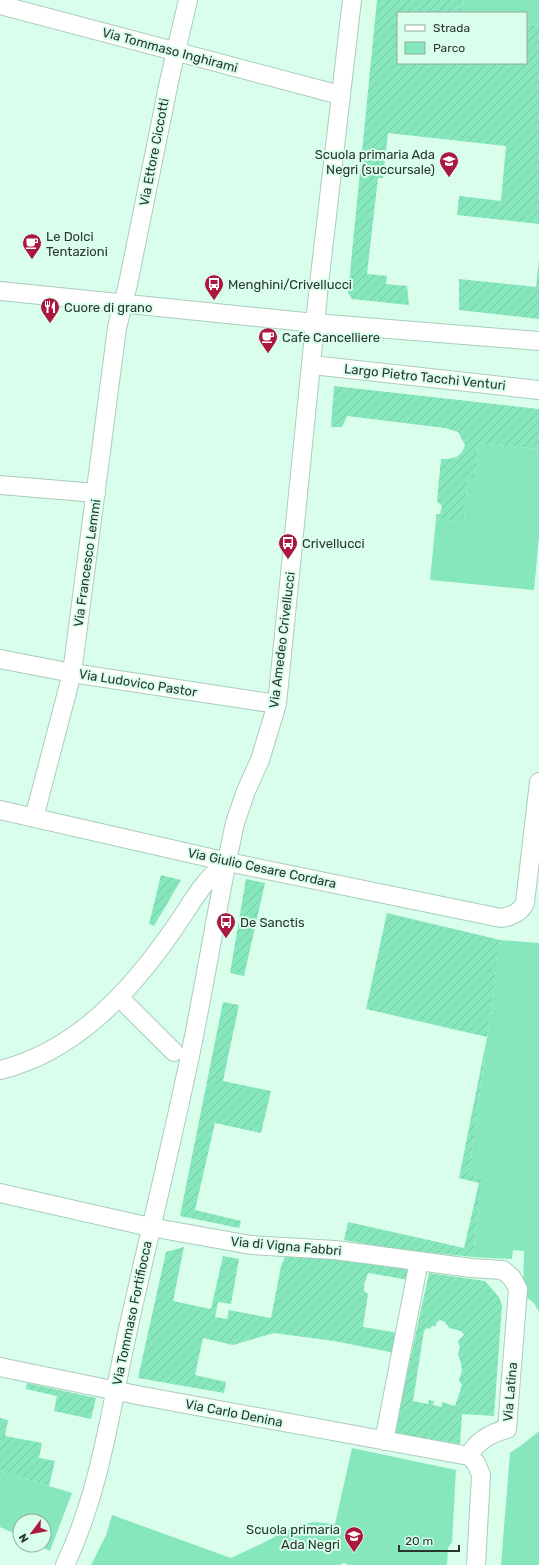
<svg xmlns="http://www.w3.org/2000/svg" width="539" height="1565" viewBox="0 0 539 1565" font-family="Rubik,sans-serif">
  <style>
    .green { fill: #85e7bb }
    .garden { fill: url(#garden-furrows); fill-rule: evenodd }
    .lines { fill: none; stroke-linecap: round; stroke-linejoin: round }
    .street-casing { stroke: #aacdbb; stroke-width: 20 }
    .street { stroke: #fff; stroke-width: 18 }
    .labels { text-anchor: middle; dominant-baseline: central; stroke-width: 4; stroke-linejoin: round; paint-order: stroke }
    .street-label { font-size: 13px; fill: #293730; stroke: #dafeec }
    .poi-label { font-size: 13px; fill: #293730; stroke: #dafeec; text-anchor: start }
  </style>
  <defs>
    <pattern id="garden-furrows" width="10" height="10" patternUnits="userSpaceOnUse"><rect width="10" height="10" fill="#85e7bb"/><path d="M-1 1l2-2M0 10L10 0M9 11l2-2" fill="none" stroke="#73c7a1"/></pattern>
  </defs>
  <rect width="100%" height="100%" fill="#dafeec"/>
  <path class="green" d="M 464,0 L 539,0 L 539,26 L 526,24 L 526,13 L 462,13 Z
    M 478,443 L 539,449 L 539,537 L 534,590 L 430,580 L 436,519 L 464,522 L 468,478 L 475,478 Z
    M 500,940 L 539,943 L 539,1312 L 534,1303 L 523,1295 L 524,1251 L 513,1250 L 512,1259 L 473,1257 L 482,1178 L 469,1175 Z
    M 539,1431 L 539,1565 L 501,1565 L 510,1453 L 523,1444 Z
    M 352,1448 L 456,1470 L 452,1542 L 448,1548 L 447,1565 L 349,1565 L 344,1563 L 339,1565 L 91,1565 L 106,1535 L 112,1515 L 231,1558 L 263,1543 L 289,1529 L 313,1522 L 335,1524 Z
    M 0,1471 L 72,1493 L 50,1551 L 38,1545 L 44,1545 L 44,1521 L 20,1521 L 20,1536 L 0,1527 Z"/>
  <path class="garden" d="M 377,0 L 464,0 L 462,13 L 398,13 L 398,63 L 526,63 L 526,24 L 539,26 L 539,224 L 457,215 L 459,196 L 501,201 L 506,146 L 388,133 L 383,178 L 378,178 L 367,274 L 387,276 L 386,284 L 407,286 L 409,305 L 352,299 L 348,293 Z
    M 539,259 L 539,319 L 459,310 L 459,279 L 536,287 Z
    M 334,386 L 539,409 L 539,449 L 478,443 L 475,479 L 468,478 L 464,522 L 436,519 L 436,514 L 440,514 L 442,506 L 437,501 L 441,459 C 454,459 461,458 465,445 L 458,432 L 445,428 L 347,416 L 342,427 L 331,427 Z
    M 161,875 L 181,880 L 154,926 L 149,924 Z
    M 246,879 L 265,883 L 244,976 L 230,973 Z
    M 387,913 L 500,940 L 469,1175 L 482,1178 L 473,1257 L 394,1249 L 344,1240 L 348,1222 L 464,1248 L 479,1183 L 459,1178 L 487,1037 L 366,1009 Z
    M 223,1002 L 239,1005 L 223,1081 L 271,1091 L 261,1133 L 215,1123 L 195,1210 L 241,1221 L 239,1228 L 180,1216 Z
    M 184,1247 L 173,1301 L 211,1309 L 223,1256 L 239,1259 L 231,1304 L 218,1302 L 215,1317 L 227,1319 L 229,1310 L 271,1318 L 281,1266 L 287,1252 L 411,1270 L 409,1280 L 368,1273 L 364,1285 L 364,1291 L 368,1294 L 363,1327 L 399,1333 L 395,1353 L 334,1341 L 274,1333 L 233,1345 L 203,1338 L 195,1375 L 226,1382 L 224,1393 L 138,1378 L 166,1252 Z
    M 429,1273 L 485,1281 L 499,1297 L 502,1305 L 494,1416 L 462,1414 L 460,1444 L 394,1433 ZM 440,1320 L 445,1322 L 449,1328 L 461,1331 L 464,1335 L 459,1340 L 458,1343 L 460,1347 L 458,1354 L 461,1363 L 462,1371 L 459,1380 L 462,1385 L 455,1406 L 442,1402 L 442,1407 L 433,1405 L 434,1401 L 429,1400 L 428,1404 L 413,1401 L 424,1331 L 427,1328 L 430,1329 L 432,1326 L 435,1326 L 437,1322 Z
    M 27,1383 L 96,1398 L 91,1419 L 54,1411 L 57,1396 L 26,1389 Z
    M 0,1418 L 8,1420 L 5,1436 L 42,1443 L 39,1458 L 55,1461 L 49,1486 L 0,1471 Z"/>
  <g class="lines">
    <defs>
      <path id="street" d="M 0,5 L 340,95
        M 0,291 L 315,323 L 539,341
        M 312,365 L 539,390
        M 0,485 L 96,493
        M 0,659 L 72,673 L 277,704
        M 0,810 L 228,862 L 501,918 C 512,916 520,913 525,903 L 539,782
        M 34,818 L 72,673 L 117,328 L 128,284 L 170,77 L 188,0
        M 119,997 L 174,1052
        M 0,1070 C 76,1051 130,992 173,930 C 191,905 202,880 228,862
        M 0,1193 L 150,1227 L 251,1245 L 335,1250 L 471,1268 L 503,1270 L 512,1278 L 518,1289 L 507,1429 C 491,1433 477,1440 469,1456
        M 0,1367 L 137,1395 L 469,1456 L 476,1463 L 481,1475 L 476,1565
        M 384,1441 L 419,1261
        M 65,1565 C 101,1490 111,1405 129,1325 C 149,1235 171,1146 190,1056 C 206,978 218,900 235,823 L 246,791 L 260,760 L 277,704 L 319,284 L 352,0"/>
    </defs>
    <use href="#street" class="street-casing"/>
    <use href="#street" class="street"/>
  </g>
  <defs>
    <symbol id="school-pin" viewBox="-11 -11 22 30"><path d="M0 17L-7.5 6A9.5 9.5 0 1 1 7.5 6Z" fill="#ac173f" stroke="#dafeec"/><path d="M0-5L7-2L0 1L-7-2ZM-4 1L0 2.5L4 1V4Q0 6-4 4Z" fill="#fff"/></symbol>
    <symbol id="cafe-pin" viewBox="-11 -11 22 30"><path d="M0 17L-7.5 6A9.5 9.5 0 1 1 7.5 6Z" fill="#ac173f" stroke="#dafeec"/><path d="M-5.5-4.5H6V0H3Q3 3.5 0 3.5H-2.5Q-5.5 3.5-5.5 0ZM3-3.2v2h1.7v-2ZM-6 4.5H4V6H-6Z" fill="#fff"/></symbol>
    <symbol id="bus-pin" viewBox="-11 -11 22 30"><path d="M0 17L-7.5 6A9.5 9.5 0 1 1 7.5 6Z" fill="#ac173f" stroke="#dafeec"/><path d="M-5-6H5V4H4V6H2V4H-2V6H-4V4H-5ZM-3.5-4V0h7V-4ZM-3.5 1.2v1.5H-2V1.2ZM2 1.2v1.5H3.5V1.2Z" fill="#fff"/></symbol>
    <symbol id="restaurant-pin" viewBox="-11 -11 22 30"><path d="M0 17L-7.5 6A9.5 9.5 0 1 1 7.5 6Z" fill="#ac173f" stroke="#dafeec"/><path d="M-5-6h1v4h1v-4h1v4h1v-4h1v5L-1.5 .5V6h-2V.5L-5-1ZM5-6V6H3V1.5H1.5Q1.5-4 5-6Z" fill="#fff"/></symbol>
  </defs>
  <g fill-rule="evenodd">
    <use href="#school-pin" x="438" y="150" width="22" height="30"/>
    <use href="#cafe-pin" x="21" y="232" width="22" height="30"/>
    <use href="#bus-pin" x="203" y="273" width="22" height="30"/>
    <use href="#restaurant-pin" x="39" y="296" width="22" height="30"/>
    <use href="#cafe-pin" x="257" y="326" width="22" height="30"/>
    <use href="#bus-pin" x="277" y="532" width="22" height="30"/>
    <use href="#bus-pin" x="215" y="911" width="22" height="30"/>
    <use href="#school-pin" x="343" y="1525" width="22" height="30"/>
  </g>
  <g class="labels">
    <g class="street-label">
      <text transform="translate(170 50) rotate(15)">Via Tommaso Inghirami</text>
      <text transform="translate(154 152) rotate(-79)">Via Ettore Ciccotti</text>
      <text transform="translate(425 377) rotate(6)">Largo Pietro Tacchi Venturi</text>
      <text transform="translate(87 563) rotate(-82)">Via Francesco Lemmi</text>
      <text transform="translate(282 640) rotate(-83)">Via Amedeo Crivellucci</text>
      <text transform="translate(138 683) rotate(9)">Via Ludovico Pastor</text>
      <text transform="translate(262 868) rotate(12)">Via Giulio Cesare Cordara</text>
      <text transform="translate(286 1246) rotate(5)">Via di Vigna Fabbri</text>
      <text transform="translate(132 1313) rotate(-78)">Via Tommaso Fortifiocca</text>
      <text transform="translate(510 1392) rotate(-85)">Via Latina</text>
      <text transform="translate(234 1413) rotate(11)">Via Carlo Denina</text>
    </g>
    <g class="poi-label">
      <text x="435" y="154" text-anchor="end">Scuola primaria Ada<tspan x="435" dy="15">Negri (succursale)</tspan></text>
      <text x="46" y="236">Le Dolci<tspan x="46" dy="15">Tentazioni</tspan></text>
      <text x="228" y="284">Menghini/Crivellucci</text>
      <text x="64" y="307">Cuore di grano</text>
      <text x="282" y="337">Cafe Cancelliere</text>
      <text x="302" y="543">Crivellucci</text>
      <text x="240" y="922">De Sanctis</text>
      <text x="340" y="1529" text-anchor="end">Scuola primaria<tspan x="340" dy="15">Ada Negri</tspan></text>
    </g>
  </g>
  <rect x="397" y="12" width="130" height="52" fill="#dafeec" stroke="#93aea1"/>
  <rect x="405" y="25" width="20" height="6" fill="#ffffff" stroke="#93aea1"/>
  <text x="433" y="32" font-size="12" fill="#293730">Strada</text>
  <rect x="405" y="42" width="20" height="12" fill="#85e7bb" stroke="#93aea1"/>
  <text x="433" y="52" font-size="12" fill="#293730">Parco</text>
  <g transform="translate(32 1533) rotate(238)"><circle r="19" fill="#dafeec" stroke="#93aea1"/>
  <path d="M0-3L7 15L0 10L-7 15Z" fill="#ac173f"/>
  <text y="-6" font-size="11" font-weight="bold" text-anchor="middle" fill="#293730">N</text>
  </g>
  <path d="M399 1545v6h60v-6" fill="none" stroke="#293730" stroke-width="2"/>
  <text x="405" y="1545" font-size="12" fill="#293730" stroke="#dafeec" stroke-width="3" paint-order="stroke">20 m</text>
</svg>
